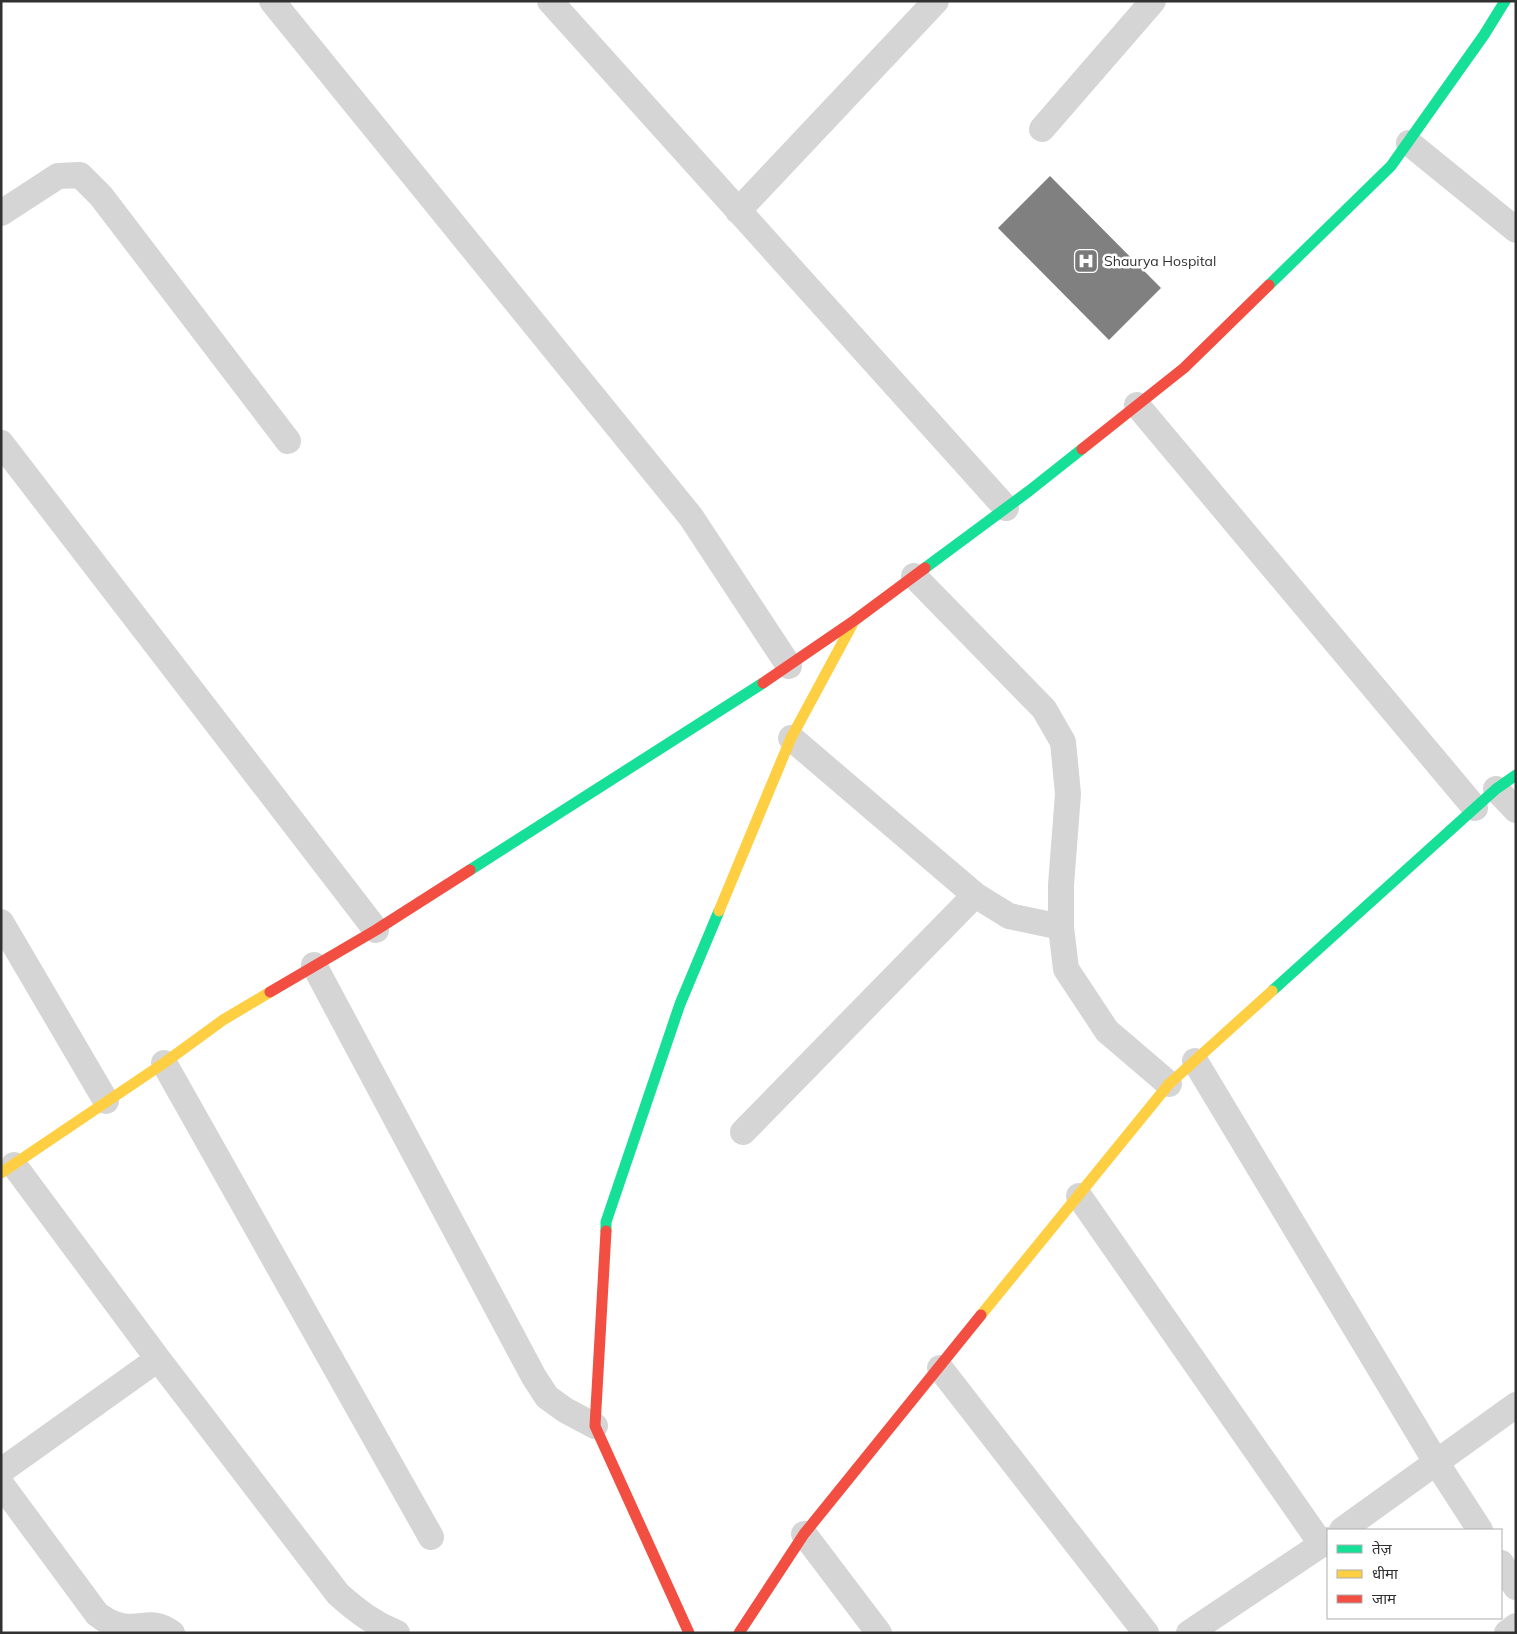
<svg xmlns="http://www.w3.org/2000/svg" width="1517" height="1634" viewBox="0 0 1517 1634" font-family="Mulish,'Noto Sans Devanagari',sans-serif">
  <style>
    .building { fill: #808080 }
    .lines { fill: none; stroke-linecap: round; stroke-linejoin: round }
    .street { stroke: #d5d5d5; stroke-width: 26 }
    .fast { stroke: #16e098; stroke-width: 11 }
    .slow { stroke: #ffcf43; stroke-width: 11 }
    .jam { stroke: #f24e42; stroke-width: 11 }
    .labels { text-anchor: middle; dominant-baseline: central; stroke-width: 5; stroke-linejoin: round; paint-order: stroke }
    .poi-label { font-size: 14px; fill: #313131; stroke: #fff; text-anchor: start }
  </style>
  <rect width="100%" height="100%" fill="#fff"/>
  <path class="building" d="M 1050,176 L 1161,288 L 1109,340 L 998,228 Z"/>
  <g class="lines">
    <path class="street" d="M 272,1 L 691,517 L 789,666
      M 550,1 L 1006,508
      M 1042,129 L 1153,1
      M 1409,143 L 1516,230
      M 738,211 L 936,1
      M 1,213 L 58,176 L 80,175 L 101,196 L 288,441
      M 1137,405 L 1475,808
      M 1,443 L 376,930
      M 914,576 L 1044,709 L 1063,742 L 1068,794 L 1061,885 L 1061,927 L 1066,969 L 1107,1031 L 1169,1084
      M 791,738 L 975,895 L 1009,916 L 1061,927
      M 1496,789 L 1516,810
      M 1,922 L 106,1101
      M 314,965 L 534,1377 L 547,1397 L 565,1410 L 595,1426
      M 1195,1061 L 1436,1462 L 1480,1530
      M 164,1063 L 431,1537
      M 743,1132 L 975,895
      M 14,1165 L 158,1359 L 338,1594 C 357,1611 373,1623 397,1633
      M 1079,1196 L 1322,1545
      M 940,1368 L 1146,1633
      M 1,1471 L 158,1359
      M 1,1484 L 97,1614 C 105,1620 112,1625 122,1626 C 143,1630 151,1618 172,1633
      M 1342,1530 L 1516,1405
      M 804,1534 L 879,1633
      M 1501,1563 L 1516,1587
      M 1189,1633 L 1328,1540
      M 1507,1633 L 1516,1626"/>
    <path class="fast" d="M 1269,285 L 1391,166 L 1484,35 L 1505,1
      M 925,568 L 1029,491 L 1082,449
      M 470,870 L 763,683
      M 1272,991 L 1496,789 L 1516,775
      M 606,1231 L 606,1222 L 680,1004 L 719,911"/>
    <path class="slow" d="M 719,911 L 791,738 L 852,625
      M 1,1173 L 164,1063 L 223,1020 L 270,992
      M 981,1315 L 1169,1084 L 1272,991"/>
    <path class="jam" d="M 1082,449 L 1184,368 L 1269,285
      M 763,683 L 855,620 L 925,568
      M 270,992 L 376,930 L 470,870
      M 606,1231 L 595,1426 L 689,1633
      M 739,1633 L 804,1534 L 981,1315"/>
  </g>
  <defs>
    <symbol id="hospital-square" viewBox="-11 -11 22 22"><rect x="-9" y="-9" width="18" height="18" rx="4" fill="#797979" stroke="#fff"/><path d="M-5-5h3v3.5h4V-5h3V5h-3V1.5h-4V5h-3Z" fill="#fff"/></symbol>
  </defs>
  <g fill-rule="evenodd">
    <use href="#hospital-square" x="1072" y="247" width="28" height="28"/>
  </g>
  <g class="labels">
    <g class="poi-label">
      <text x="1104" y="261">Shaurya Hospital</text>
    </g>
  </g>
  <rect width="1517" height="1634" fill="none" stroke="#313131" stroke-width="5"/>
  <rect x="1327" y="1529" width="175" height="90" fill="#ffffff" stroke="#adadad"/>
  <rect x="1337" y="1545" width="25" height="8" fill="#16e098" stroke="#adadad"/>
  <text x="1372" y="1554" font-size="15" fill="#313131">तेज़</text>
  <rect x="1337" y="1570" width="25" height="8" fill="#ffcf43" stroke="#adadad"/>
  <text x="1372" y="1579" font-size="15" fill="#313131">धीमा</text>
  <rect x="1337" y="1595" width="25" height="8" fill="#f24e42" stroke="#adadad"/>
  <text x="1372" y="1604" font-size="15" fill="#313131">जाम</text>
</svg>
